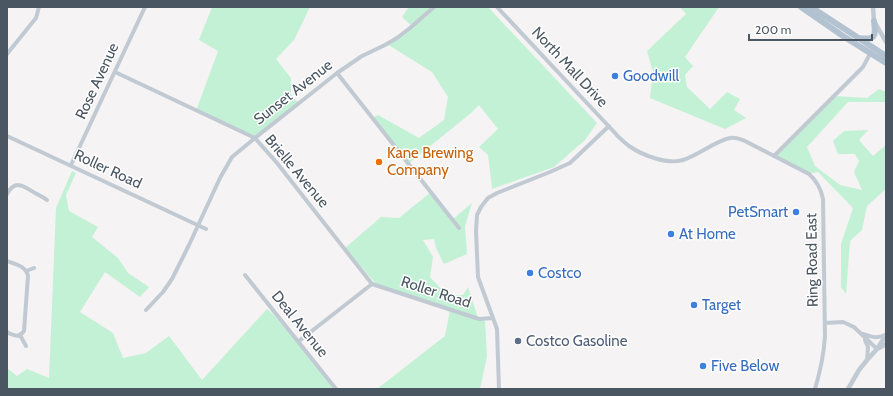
<svg xmlns="http://www.w3.org/2000/svg" width="893" height="396" viewBox="0 0 893 396" font-family="Cabin,sans-serif">
  <style>
    .green { fill: #c3f1d5 }
    .lines { fill: none; stroke-linecap: round; stroke-linejoin: round }
    .minor { stroke: #c1cad2; stroke-width: 4 }
    .tertiary { stroke: #c1cad2; stroke-width: 4.5 }
    .primary { stroke: #b3c2d1; stroke-width: 6 }
    .shop-dot { fill: #3f7fe0; stroke: #fff; stroke-width: 1.5 }
    .food-dot { fill: #e8710a; stroke: #fff; stroke-width: 1.5 }
    .service-dot { fill: #5c6f8a; stroke: #fff; stroke-width: 1.5 }
    .labels { text-anchor: middle; dominant-baseline: central; stroke-width: 3; stroke-linejoin: round; paint-order: stroke }
    .street-label { font-size: 15px; fill: #4a5661; stroke: #fff }
    .shop-label { font-size: 15px; fill: #366cbe; stroke: #fff; text-anchor: start }
    .food-label { font-size: 15px; fill: #c56008; stroke: #fff; text-anchor: start }
    .service-label { font-size: 15px; fill: #4e5e75; stroke: #fff; text-anchor: start }
  </style>
  <rect width="100%" height="100%" fill="#f5f3f3"/>
  <path class="green" d="M 212,7 L 310,7 L 294,40 L 276,59 L 291,78 L 291,94 L 298,103 L 257,137 L 196,111 L 218,51 L 199,40 Z
    M 409,7 L 488,7 L 597,123 L 585,140 L 554,167 L 492,189 L 490,171 L 488,155 L 479,147 L 498,129 L 479,105 L 471,113 L 408,164 L 372,118 L 378,115 L 419,138 L 444,120 L 448,97 L 432,72 L 387,44 L 412,26 L 402,17 Z
    M 680,7 L 719,7 L 685,57 L 693,66 L 685,75 L 687,87 L 710,109 L 727,92 L 740,99 L 734,110 L 746,118 L 725,129 L 650,98 L 653,72 L 647,51 L 686,14 Z
    M 879,89 L 886,92 L 886,102 L 848,102 L 807,147 L 815,166 L 840,185 L 862,190 L 854,172 L 859,161 L 855,154 L 838,154 L 833,141 L 844,131 L 868,130 L 859,140 L 873,156 L 886,145 L 886,189 L 867,206 L 862,230 L 850,241 L 846,294 L 841,287 L 841,244 L 853,208 L 818,172 L 807,174 L 773,156 L 834,96 L 867,98 Z
    M 72,171 L 76,173 L 66,195 L 69,211 L 98,227 L 92,237 L 118,258 L 128,273 L 149,287 L 140,297 L 105,272 L 80,312 L 113,333 L 123,358 L 146,353 L 169,336 L 202,380 L 267,309 L 273,314 L 338,389 L 7,389 L 7,368 L 17,376 L 27,369 L 49,378 L 56,208 Z
    M 431,192 L 452,220 L 472,203 L 465,226 L 467,254 L 444,264 L 436,248 L 434,239 L 423,240 L 433,257 L 430,277 L 447,295 L 463,295 L 468,287 L 478,318 L 485,321 L 487,356 L 480,389 L 377,389 L 445,336 L 450,310 L 376,284 L 345,248 L 381,217 L 399,218 Z"/>
  <g class="lines">
    <path class="minor" d="M 497,7 L 615,133 C 619,138 624,142 629,146 C 642,155 667,165 683,160 C 699,155 715,141 730,138 C 736,137 740,139 745,141 L 809,174 C 817,181 821,189 823,199 L 825,336 C 824,354 820,372 815,389
      M 7,54 L 36,18 L 39,7
      M 115,72 L 255,138 L 277,163 L 372,284
      M 337,73 L 459,228
      M 7,136 L 206,229
      M 774,156 L 863,67 L 871,52
      M 71,165 L 145,7
      M 7,194 C 15,179 24,186 35,193 C 39,195 43,197 47,200
      M 7,261 C 15,264 26,266 28,276 L 24,331 C 19,338 14,336 7,332
      M 26,271 L 34,268
      M 245,275 L 336,389
      M 372,284 L 479,319 L 493,318
      M 146,310 L 163,292 L 172,279 L 189,245 L 220,178 L 232,157 L 255,138 L 337,73 L 362,56 L 385,45 L 397,38 L 410,28 L 434,7
      M 825,323 L 843,322 L 854,327 L 877,349
      M 863,334 C 872,337 876,339 885,335
      M 20,335 L 26,346
      M 865,340 L 868,347 L 867,360
      M 299,341 L 372,284
      M 499,389 L 497,329 L 478,277 L 476,231 L 477,215 L 481,207 L 488,198 L 497,193 L 550,172 L 570,163 L 609,126"/>
    <path class="tertiary" d="M 873,7 L 874,21 L 886,42
      M 879,348 L 886,344
      M 848,389 L 859,370 L 867,360 L 877,349 L 886,335"/>
    <path class="primary" d="M 801,7 L 843,36 L 886,63
      M 811,7 L 886,56
      M 858,38 C 876,40 876,37 874,21"/>
  </g>
  <g class="shop-dot">
    <circle cx="615" cy="76" r="4"/>
    <circle cx="796" cy="212" r="4"/>
    <circle cx="671" cy="234" r="4"/>
    <circle cx="530" cy="273" r="4"/>
    <circle cx="694" cy="305" r="4"/>
    <circle cx="703" cy="366" r="4"/>
  </g>
  <circle class="food-dot" cx="379" cy="162" r="4"/>
  <circle class="service-dot" cx="518" cy="341" r="4"/>
  <g class="labels">
    <g class="street-label">
      <text transform="translate(570 67) rotate(47)">North Mall Drive</text>
      <text transform="translate(97 81) rotate(-65)">Rose Avenue</text>
      <text transform="translate(293 92) rotate(-38)">Sunset Avenue</text>
      <text transform="translate(108 169) rotate(25)">Roller Road</text>
      <text transform="translate(297 171) rotate(50)">Brielle Avenue</text>
      <text transform="translate(812 260) rotate(-91)">Ring Road East</text>
      <text transform="translate(436 292) rotate(18)">Roller Road</text>
      <text transform="translate(300 324) rotate(51)">Deal Avenue</text>
    </g>
    <g class="shop-label">
      <text x="623" y="76">Goodwill</text>
      <text x="788" y="212" text-anchor="end">PetSmart</text>
      <text x="679" y="234">At Home</text>
      <text x="538" y="273">Costco</text>
      <text x="702" y="305">Target</text>
      <text x="711" y="366">Five Below</text>
    </g>
    <g class="food-label">
      <text x="387" y="153">Kane Brewing<tspan x="387" dy="17">Company</tspan></text>
    </g>
    <g class="service-label">
      <text x="526" y="341">Costco Gasoline</text>
    </g>
  </g>
  <rect width="893" height="396" fill="none" stroke="#4a5661" stroke-width="16"/>
  <path d="M749 34v6h123v-6" fill="none" stroke="#4a5661" stroke-width="2"/>
  <text x="755" y="34" font-size="12" fill="#4a5661" stroke="#ffffff" stroke-width="3" paint-order="stroke">200 m</text>
</svg>
